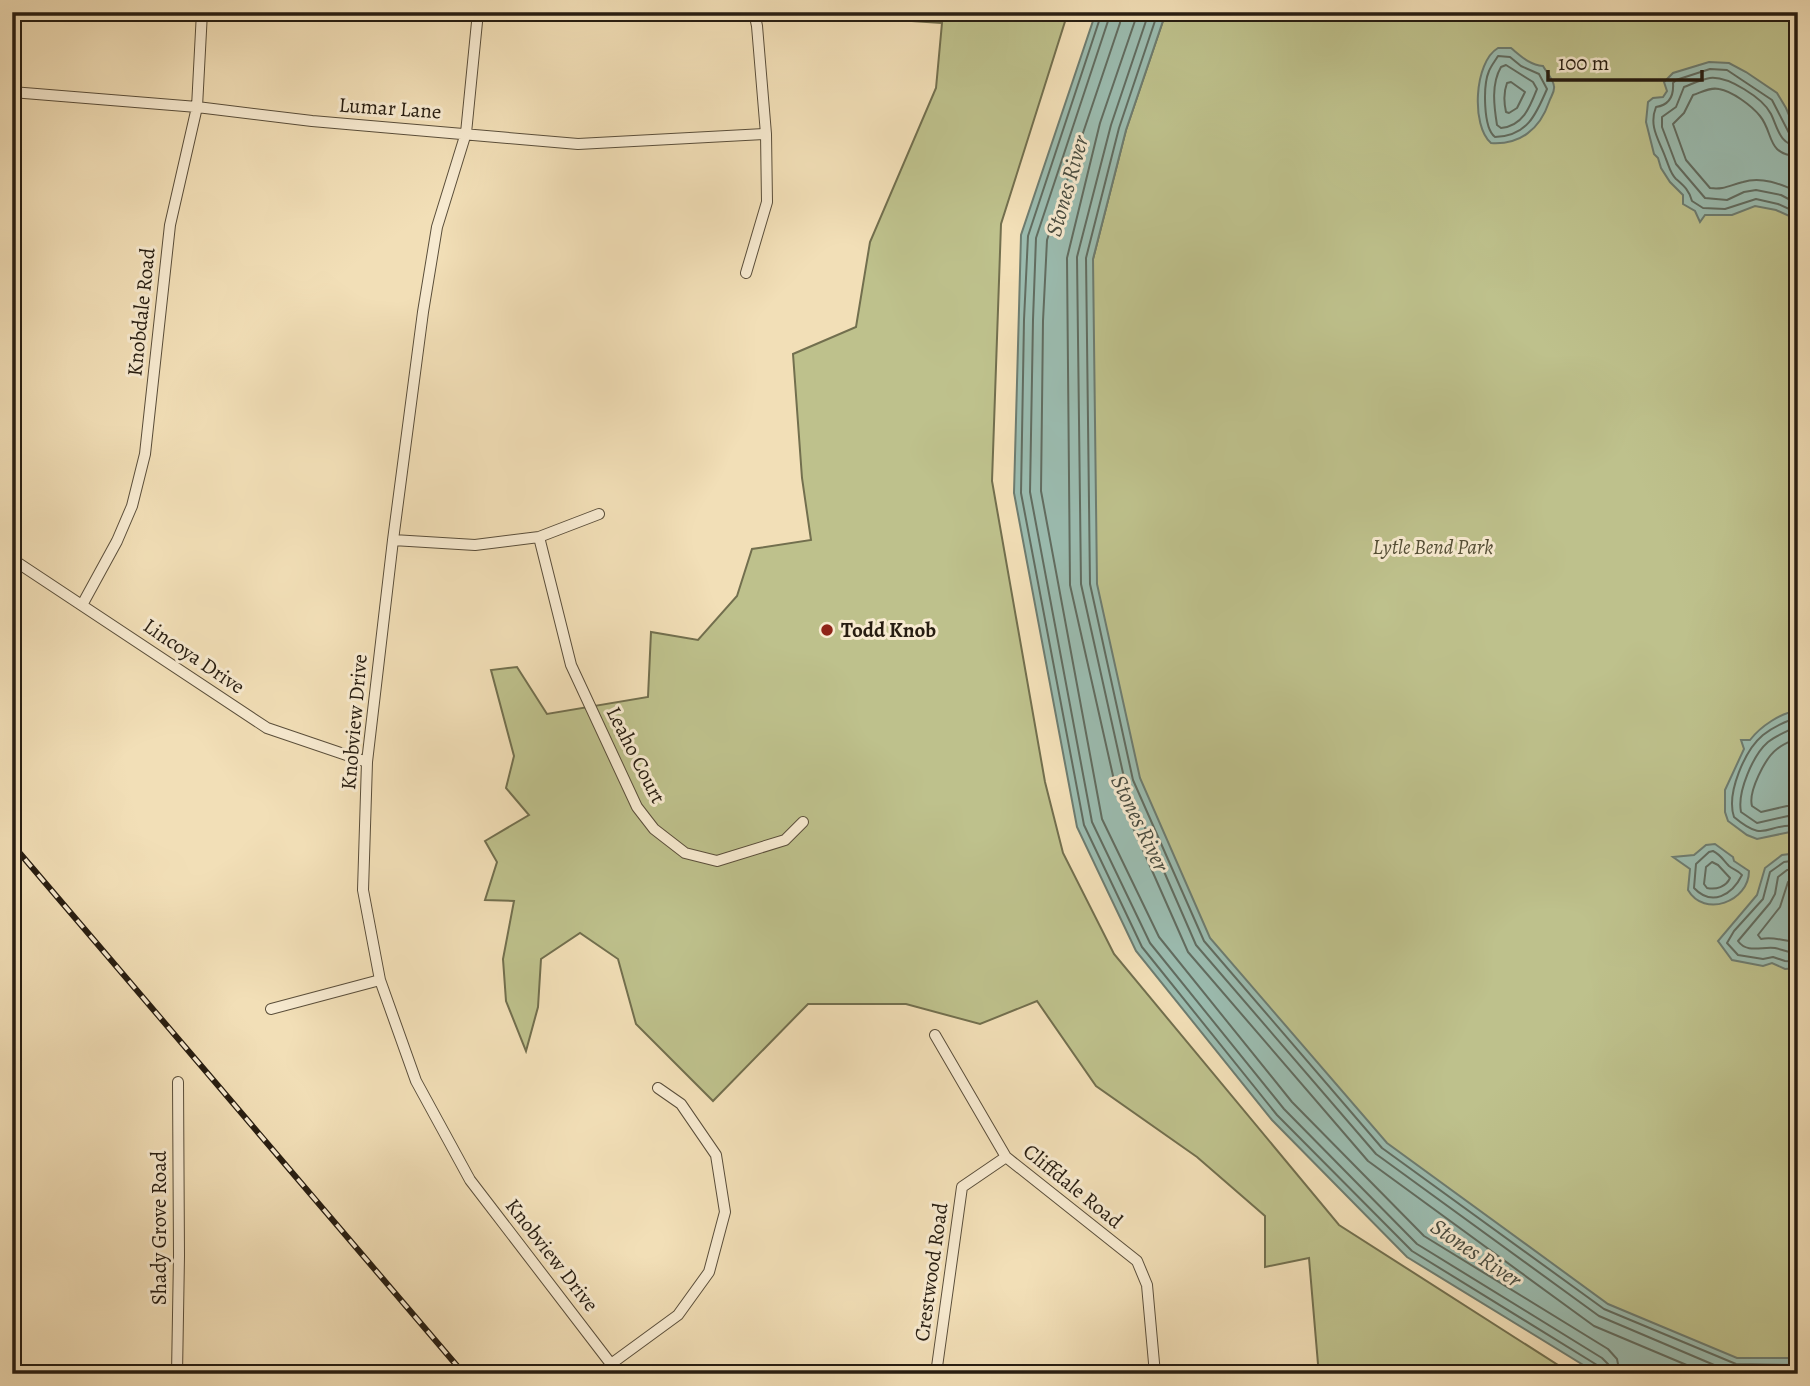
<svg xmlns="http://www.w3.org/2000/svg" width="1810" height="1386" viewBox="0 0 1810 1386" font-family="Alegreya,serif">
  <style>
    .green { fill: #bec18c; stroke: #726f4e; stroke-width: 2 }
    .water { fill: #9bbcb0; stroke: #6d7c70; stroke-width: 2 }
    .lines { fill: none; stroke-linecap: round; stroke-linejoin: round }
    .shore { stroke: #616c60; stroke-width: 2 }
    .minor-casing { stroke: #5a4e3a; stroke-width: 12 }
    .minor { stroke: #f7ead0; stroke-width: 10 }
    .rail-casing { stroke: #271d11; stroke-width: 6 }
    .rail { stroke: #f7ead0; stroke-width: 3.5; stroke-dasharray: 10; stroke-linecap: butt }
    .poi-dot { fill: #8f2418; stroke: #f7ead0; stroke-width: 2.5 }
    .labels { text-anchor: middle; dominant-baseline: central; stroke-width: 6; stroke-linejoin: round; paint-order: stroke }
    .street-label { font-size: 21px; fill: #271d11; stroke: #f7ead0 }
    .park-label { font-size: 21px; font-style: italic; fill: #544e36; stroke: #f7ead0 }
    .poi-label { font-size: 21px; font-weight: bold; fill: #271d11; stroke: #f7ead0; text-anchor: start }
    .water-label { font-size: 23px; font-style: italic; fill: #4a4d41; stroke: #f7ead0 }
  </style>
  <rect width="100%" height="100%" fill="#f2dfb7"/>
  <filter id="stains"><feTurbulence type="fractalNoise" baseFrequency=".00286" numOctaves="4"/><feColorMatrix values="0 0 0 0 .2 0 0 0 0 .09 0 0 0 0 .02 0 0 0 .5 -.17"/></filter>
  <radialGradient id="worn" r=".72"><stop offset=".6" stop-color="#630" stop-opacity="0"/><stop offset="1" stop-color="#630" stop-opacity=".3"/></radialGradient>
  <path class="green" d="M 895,12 L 1068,12 L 1001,224 L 992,481 L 1045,782 L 1063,853 L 1114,954 L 1339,1225 L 1572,1374 L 1316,1374 L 1318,1364 L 1309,1258 L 1265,1267 L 1265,1216 L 1197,1157 L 1096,1086 L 1037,1001 L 980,1024 L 906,1004 L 808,1004 L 713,1101 L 636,1024 L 618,959 L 580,933 L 541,959 L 538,1007 L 526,1051 L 506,1001 L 503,959 L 514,901 L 485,900 L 497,862 L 485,841 L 529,815 L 506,788 L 514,756 L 491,670 L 517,667 L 547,714 L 648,697 L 651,632 L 698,640 L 737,596 L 752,549 L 811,540 L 802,478 L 793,354 L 856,327 L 870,242 L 936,88 L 942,23 L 897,20 Z
    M 1166,12 L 1798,12 L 1798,1374 L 1622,1374 L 1204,1005 L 1067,550 L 1093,259 L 1126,130 Z"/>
  <path class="water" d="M 1096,12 L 1166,12 L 1126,130 L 1093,259 L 1097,584 L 1140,778 L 1210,938 L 1387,1143 L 1608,1304 L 1737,1358 L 1798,1358 L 1798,1374 L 1598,1374 L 1407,1257 L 1272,1120 L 1136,951 L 1077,827 L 1014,493 L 1021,235 Z
    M 1498,48 L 1511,48 C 1522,57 1530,65 1543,66 C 1547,73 1553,79 1554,86 C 1555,92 1551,96 1549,102 C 1540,129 1520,145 1491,143 C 1471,126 1474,62 1498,48 Z
    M 1709,62 L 1729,63 L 1746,72 L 1777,93 L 1786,108 L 1798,136 L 1798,220 L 1776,210 L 1755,206 L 1732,215 L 1705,215 L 1700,222 L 1695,211 L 1683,204 L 1683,195 L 1670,182 L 1661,168 L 1658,158 L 1654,154 L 1646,122 L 1648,102 L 1653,98 L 1663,97 L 1667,91 L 1664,82 L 1673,73 Z
    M 1798,711 L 1798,833 L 1790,832 L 1757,839 L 1747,835 L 1728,821 L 1725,812 L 1725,790 L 1744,749 L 1741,740 L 1750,740 C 1760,727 1781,712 1798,711 Z
    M 1715,844 L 1733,857 L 1734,861 L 1749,871 C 1749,902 1704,918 1688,890 L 1690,869 L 1673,857 L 1694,855 L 1706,845 Z
    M 1798,853 L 1798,968 L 1785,969 L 1772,963 L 1763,966 L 1732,960 L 1718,941 L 1757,895 L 1765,868 L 1782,855 Z"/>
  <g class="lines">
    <path class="shore" d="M 1102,12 L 1028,236 L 1024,320 L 1021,493 L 1084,825 L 1142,947 L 1277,1115 L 1412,1251 L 1597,1365 L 1601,1374
      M 1111,12 L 1036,238 L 1033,320 L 1030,492 L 1092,822 L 1150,943 L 1284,1109 L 1417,1244 L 1602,1358 L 1608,1364 L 1610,1374
      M 1121,12 L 1120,23 L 1047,240 L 1043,321 L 1041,491 L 1102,819 L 1159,937 L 1292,1102 L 1424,1236 L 1608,1349 L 1617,1359 L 1620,1374
      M 1138,12 L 1100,123 L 1067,258 L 1070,585 L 1116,789 L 1188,952 L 1368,1161 L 1594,1326 L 1708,1374
      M 1149,12 L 1111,125 L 1077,257 L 1081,584 L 1125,782 L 1196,945 L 1376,1154 L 1599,1316 L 1733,1373 L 1798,1374
      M 1158,12 L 1119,128 L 1086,258 L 1090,584 L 1133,780 L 1204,941 L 1382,1148 L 1604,1309 L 1736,1364 L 1798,1365
      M 1498,56 L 1510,57 L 1521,66 L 1539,74 L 1547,89 C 1536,115 1527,136 1495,137 C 1483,128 1483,85 1489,71 C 1491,66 1495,61 1498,56 Z
      M 1506,65 L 1533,82 L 1537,89 C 1530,107 1523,126 1501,128 L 1497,125 C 1494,106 1491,84 1501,67 Z
      M 1511,82 L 1525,92 L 1517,108 L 1509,113 L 1506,112 C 1504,103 1504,91 1507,83 Z
      M 1798,137 L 1789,133 L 1772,100 L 1727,70 L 1710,69 L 1676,80 L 1673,83 C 1674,97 1669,105 1656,107 C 1648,127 1660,141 1666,159 C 1669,166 1670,173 1676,179 C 1684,186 1689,190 1692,201 L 1703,208 L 1725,209 L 1756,199 L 1778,204 L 1798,213
      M 1798,146 C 1779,144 1778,128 1771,114 C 1763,98 1728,76 1710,78 C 1702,79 1692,84 1684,87 L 1676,107 L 1662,117 L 1662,127 L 1676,164 L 1705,198 L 1727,200 L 1744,192 L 1756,190 L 1781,195 L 1798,204
      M 1798,156 C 1766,155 1774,133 1760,116 C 1752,106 1732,91 1719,89 C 1710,87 1702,92 1693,95 L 1684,113 L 1673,124 L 1686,160 L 1710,188 C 1724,190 1730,185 1743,182 C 1761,176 1781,184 1798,192
      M 1798,718 C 1787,720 1772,728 1763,735 C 1745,750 1726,793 1734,817 C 1767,845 1766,822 1798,826
      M 1798,726 C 1788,731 1777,735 1768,742 C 1753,755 1737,792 1741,812 L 1757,823 L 1788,816 L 1798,817
      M 1798,738 C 1791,741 1783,744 1777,749 C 1765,758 1748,792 1752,806 L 1761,812 L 1787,806 L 1798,806
      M 1713,851 C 1721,855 1723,860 1729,866 C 1734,870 1738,870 1742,875 C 1732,895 1712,907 1694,888 L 1696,864 L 1709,852 Z
      M 1798,860 L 1784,862 L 1770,872 L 1763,899 L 1734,931 L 1727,943 L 1738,955 L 1763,959 L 1773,957 L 1785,961 L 1798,962
      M 1712,862 L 1718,865 L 1730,878 C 1726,887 1716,890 1707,888 L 1704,884 L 1706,867 Z
      M 1798,869 L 1787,870 L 1778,877 L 1775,894 L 1770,903 L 1738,941 C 1747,954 1763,946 1775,948 C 1784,950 1789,953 1798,953
      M 1798,879 L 1788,882 L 1780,907 L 1758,935 L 1761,939 C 1775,936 1785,942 1798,942"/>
    <defs>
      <path id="minor" d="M 478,12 L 466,133 L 437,227 L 423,312 L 393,540 L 367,762 L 363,890 L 380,980 L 416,1081 L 470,1180 L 611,1364 L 609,1374
        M 12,92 L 197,107 L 312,121 L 578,144 L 766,134
        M 746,273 L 767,202 L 766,134 L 757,26 L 754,12
        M 539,537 L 571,665 L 637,807 L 654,829 L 685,853 L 717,861 L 785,840 L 803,822
        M 393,540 L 475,545 L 539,537 L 599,514
        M 12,559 L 267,728 L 367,762
        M 82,605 L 117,541 L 132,506 L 145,454 L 170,225 L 197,107 L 202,12
        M 271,1009 L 380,980
        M 935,1035 L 1006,1157 L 1137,1261 L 1147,1285 L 1155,1374
        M 611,1364 L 678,1315 L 709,1272 L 725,1212 L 716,1155 L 681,1104 L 658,1088
        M 177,1374 L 179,1256 L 178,1082
        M 936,1374 L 962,1187 L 1006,1157"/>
    </defs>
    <use href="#minor" class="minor-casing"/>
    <use href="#minor" class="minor"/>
    <defs>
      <path id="rail" d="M 12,844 L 464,1374"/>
    </defs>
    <use href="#rail" class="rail-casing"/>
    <use href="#rail" class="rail"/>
  </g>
  <circle class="poi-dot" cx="827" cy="630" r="7"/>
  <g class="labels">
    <g class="street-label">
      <text transform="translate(390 108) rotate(4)">Lumar Lane</text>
      <text transform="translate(141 312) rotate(-84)">Knobdale Road</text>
      <text transform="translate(194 656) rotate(34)">Lincoya Drive</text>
      <text transform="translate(354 722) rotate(-85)">Knobview Drive</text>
      <text transform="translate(636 755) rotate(63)">Leaho Court</text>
      <text transform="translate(1073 1186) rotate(39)">Cliffdale Road</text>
      <text transform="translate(159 1228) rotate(-90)">Shady Grove Road</text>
      <text transform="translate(552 1255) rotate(52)">Knobview Drive</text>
      <text transform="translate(931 1272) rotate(-82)">Crestwood Road</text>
    </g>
    <g class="park-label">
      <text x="1433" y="547">Lytle Bend Park</text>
    </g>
    <g class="poi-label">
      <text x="841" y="630">Todd Knob</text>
    </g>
    <g class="water-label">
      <text transform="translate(1067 186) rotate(-74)">Stones River</text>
      <text transform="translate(1140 823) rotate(64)">Stones River</text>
      <text transform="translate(1476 1253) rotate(34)">Stones River</text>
    </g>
  </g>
  <rect width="1810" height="1386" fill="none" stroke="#f2dfb7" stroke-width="42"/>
  <rect x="14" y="14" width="1782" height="1358" fill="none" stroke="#271d11" stroke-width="3.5"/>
  <rect x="21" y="21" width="1768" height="1344" fill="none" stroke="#271d11" stroke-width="2"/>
  <path d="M1548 70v10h154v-10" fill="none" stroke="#271d11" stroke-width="3.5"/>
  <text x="1558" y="70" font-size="21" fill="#271d11" stroke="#f7ead0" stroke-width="5" paint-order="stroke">100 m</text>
  <rect width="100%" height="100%" filter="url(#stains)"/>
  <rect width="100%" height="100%" fill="url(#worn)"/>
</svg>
